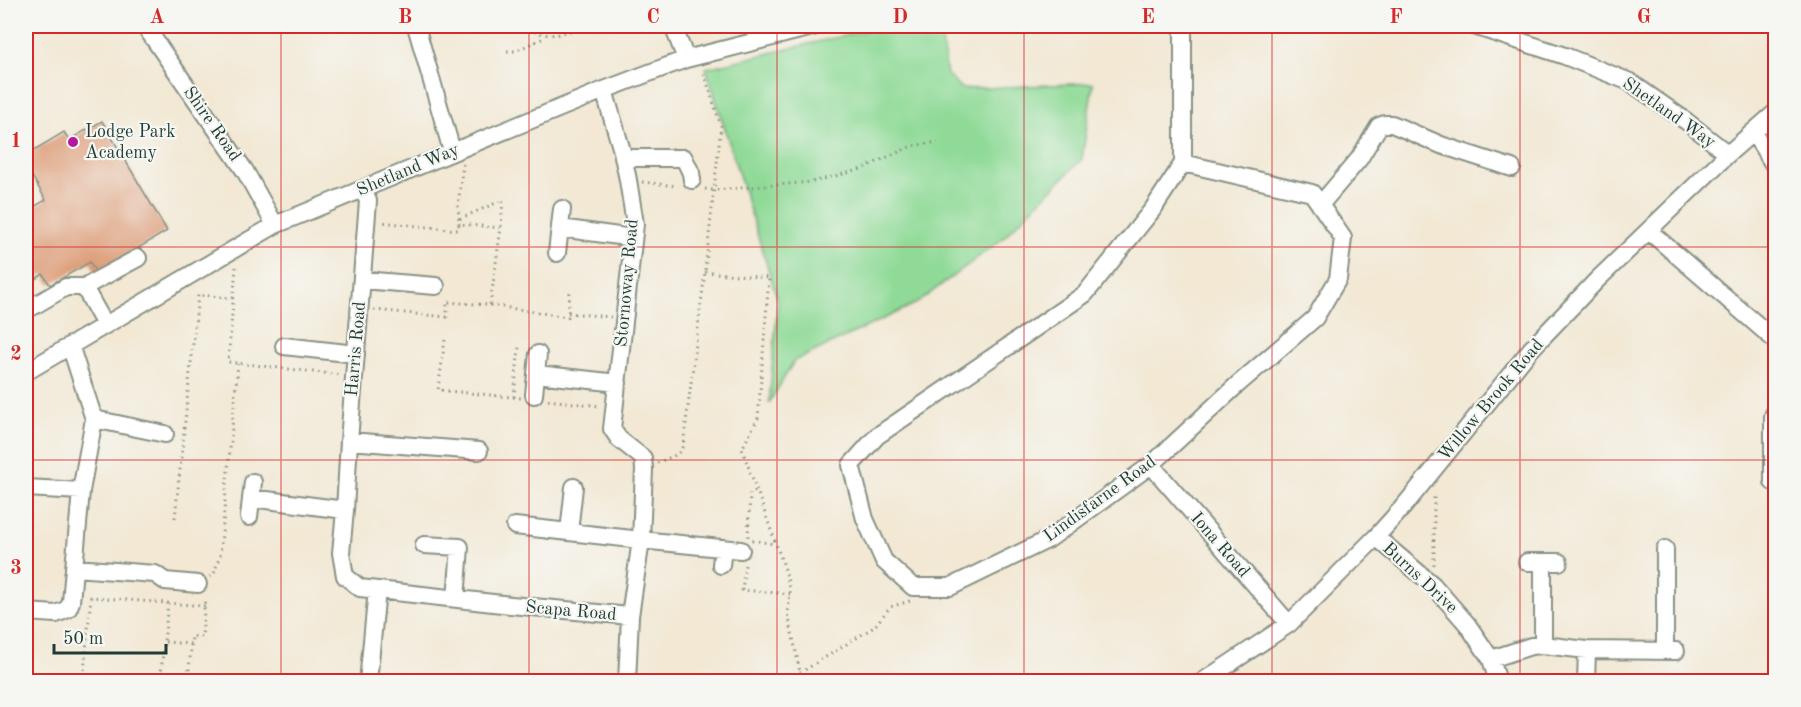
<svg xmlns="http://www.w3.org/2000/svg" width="1801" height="707" viewBox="0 0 1801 707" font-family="'Old Standard TT',serif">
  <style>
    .green { fill: #8fda97; stroke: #578c66; stroke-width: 1.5 }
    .building { fill: #dc9973 }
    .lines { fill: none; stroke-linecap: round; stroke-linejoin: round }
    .minor-casing { stroke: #889284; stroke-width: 20 }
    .path { stroke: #889284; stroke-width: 3; stroke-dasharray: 1.5 4.5; stroke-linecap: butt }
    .minor { stroke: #fff; stroke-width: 16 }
    .grid { fill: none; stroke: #d62828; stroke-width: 1.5; stroke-opacity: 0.55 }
    .poi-dot { fill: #b5179e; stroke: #f6f6f2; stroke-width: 2 }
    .labels { text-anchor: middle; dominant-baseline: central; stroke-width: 4.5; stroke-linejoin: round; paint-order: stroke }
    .street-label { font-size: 18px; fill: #1f3d34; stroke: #f6f6f2 }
    .poi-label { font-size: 18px; fill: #1f3d34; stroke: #f6f6f2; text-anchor: start }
    .neatline { fill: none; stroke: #d62828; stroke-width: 2 }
    .grid-label { font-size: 20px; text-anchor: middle; font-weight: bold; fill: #d62828 }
  </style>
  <rect width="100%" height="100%" fill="#f6f6f2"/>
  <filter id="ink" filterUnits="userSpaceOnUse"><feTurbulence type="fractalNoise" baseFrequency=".0167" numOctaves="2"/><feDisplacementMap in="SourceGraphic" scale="12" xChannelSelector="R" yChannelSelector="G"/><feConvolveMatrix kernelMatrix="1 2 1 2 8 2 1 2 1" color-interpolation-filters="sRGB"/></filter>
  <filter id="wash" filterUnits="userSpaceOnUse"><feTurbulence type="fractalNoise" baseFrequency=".008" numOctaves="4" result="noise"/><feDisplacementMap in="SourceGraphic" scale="24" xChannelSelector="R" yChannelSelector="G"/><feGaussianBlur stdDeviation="1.35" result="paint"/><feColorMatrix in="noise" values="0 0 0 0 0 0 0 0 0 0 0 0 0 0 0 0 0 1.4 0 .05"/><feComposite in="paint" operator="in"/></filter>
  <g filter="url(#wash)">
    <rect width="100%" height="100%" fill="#f2e8d4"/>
    <path class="green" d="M 885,26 L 940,26 L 947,75 L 962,89 L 1093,83 L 1082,159 L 1001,240 L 917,303 L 794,361 L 769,403 L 778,301 L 706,68 Z"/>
    <g id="blocks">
      <path class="building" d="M 102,121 L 167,231 L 96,273 L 90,262 L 50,285 L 43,274 L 26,285 L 26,197 L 32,208 L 46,200 L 26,166 L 26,155 L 64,132 L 69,140 Z"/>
    </g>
  </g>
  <g filter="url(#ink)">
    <use href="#blocks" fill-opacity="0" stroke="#889284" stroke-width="1.5"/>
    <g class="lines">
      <defs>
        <path id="minor" d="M 145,26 L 245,171 L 275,225
          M 416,26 L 452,151
          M 673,26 L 686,59
          M 1183,26 L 1183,163 L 1153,209 L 1085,294 L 877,436 L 851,465 L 865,519 L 884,561 L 913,587 L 950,587 L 1049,539 L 1151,465 L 1237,385 L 1315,318 L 1338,279 L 1343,238 L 1312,193 L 1183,163
          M 1474,26 L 1565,56 L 1630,82 L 1686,121 L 1728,154
          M 1753,132 L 1776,168
          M 623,158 L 684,158 L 691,173 L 692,180
          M 1320,205 L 1359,159 L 1379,126 L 1385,124 L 1392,124 L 1441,145 L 1512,168
          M 560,228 L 633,238
          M 1649,231 L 1776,341
          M 557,253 L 562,209
          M 362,280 L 436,286
          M 32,307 L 66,287 L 84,287
          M 105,325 L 84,287 L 138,258
          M 284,346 L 356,354
          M 26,372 L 275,225 L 604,90 L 686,59 L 816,26
          M 536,374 L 618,383
          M 534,395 L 538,354
          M 94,419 L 165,434
          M 349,441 L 479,451
          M 1151,465 L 1289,624
          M 1773,482 L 1773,416 L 1776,410
          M 26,488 L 81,491
          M 251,498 L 345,510 L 349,441 L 368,201 L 363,190
          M 345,510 L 341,553 L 345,576 L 360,588 L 511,605 L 630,616
          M 249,517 L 253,482
          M 515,526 L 641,540 L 644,469 L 643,458 L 619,439 L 612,429 L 635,224 L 628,180 L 622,151 L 604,90
          M 569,532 L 574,487
          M 1376,537 L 1433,585 L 1467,624 L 1491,659 L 1498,682
          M 424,545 L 460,547 L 456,599
          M 1665,549 L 1665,651
          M 1527,562 L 1559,562
          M 721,565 L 723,548
          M 75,568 L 155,574 L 165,581 L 198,584
          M 26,612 L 56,614 L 68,609 L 71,602 L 81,491 L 94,419 L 70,345
          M 1543,645 L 1543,562
          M 1491,659 L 1531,646 L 1543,645 L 1587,650 L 1676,651
          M 368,682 L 377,590
          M 627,682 L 630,616 L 641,540 L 741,550
          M 1202,682 L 1289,624 L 1376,537 L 1404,506 L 1531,349 L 1597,280 L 1728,154 L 1776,112
          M 1586,682 L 1587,650"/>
      </defs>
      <use href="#minor" class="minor-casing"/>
      <path class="path" d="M 517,26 C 548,36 551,39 583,26
        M 507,51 L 515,51 L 546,37
        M 642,182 L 677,186
        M 705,189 L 714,190 L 812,182 L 859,170 L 912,146 L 938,142
        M 459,219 L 458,206 L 463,164
        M 459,224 L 459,219 L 503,200 L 501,228
        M 236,267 L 228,362 L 340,375
        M 705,272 L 769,278 L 758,418 L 742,449 L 786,572 L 790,592 L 788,613 L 802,682
        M 490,305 L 568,317 L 570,290
        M 374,310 L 447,317 L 447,302 L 490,305 L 501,228 L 459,224 L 458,230 L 380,222
        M 568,313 L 611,317
        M 445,340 L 438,390 L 521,398
        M 514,397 L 519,347
        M 548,400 L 599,406
        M 657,463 L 678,454 L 683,446 L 705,272 L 721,126 L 703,70
        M 175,518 L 198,295 L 233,298
        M 748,537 L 750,493 L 757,491
        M 752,540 L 774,544
        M 745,565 L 742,590 L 790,594
        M 1434,565 L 1434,494
        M 210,577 L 214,574 L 220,555 L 238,364
        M 165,642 L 191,644
        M 800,673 L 874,627 L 890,607 L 910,601
        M 160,677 L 188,680
        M 83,682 L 91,597 L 205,606
        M 160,682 L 168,603
        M 188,682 L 192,636 L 202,637 L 205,598"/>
      <use href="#minor" class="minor"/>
    </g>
  </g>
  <path class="grid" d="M 281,26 L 281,682M 529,26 L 529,682M 777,26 L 777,682M 1024,26 L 1024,682M 1272,26 L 1272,682M 1520,26 L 1520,682M 26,247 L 1776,247M 26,460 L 1776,460"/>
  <circle class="poi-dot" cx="73" cy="142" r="6"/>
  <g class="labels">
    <g class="street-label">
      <text transform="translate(1669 113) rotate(35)">Shetland Way</text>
      <text transform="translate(212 124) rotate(55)">Shire Road</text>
      <text transform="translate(408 170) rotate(-23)">Shetland Way</text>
      <text transform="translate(627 283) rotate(-85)">Stornoway Road</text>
      <text transform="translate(356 349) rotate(-85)">Harris Road</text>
      <text transform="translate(1491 400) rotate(-50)">Willow Brook Road</text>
      <text transform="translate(1100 499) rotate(-36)">Lindisfarne Road</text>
      <text transform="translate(1220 545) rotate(49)">Iona Road</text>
      <text transform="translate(1420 578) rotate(43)">Burns Drive</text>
      <text transform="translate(571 611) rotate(5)">Scapa Road</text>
    </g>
    <g class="poi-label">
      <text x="85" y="132">Lodge Park<tspan x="85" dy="21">Academy</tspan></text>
    </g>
  </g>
  <rect width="1801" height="707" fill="none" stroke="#f6f6f2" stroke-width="66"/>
  <path d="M54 644v9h112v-9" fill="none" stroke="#1f3d34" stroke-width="3"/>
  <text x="63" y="644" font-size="18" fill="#1f3d34" stroke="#f6f6f2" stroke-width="4.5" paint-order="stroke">50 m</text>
  <rect x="33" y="33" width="1735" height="641" class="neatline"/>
  <g class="grid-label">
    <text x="157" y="23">A</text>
    <text x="405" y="23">B</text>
    <text x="653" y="23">C</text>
    <text x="900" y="23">D</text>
    <text x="1148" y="23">E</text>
    <text x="1396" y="23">F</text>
    <text x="1644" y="23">G</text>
    <text x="16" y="147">1</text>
    <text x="16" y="360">2</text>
    <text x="16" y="574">3</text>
  </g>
</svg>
